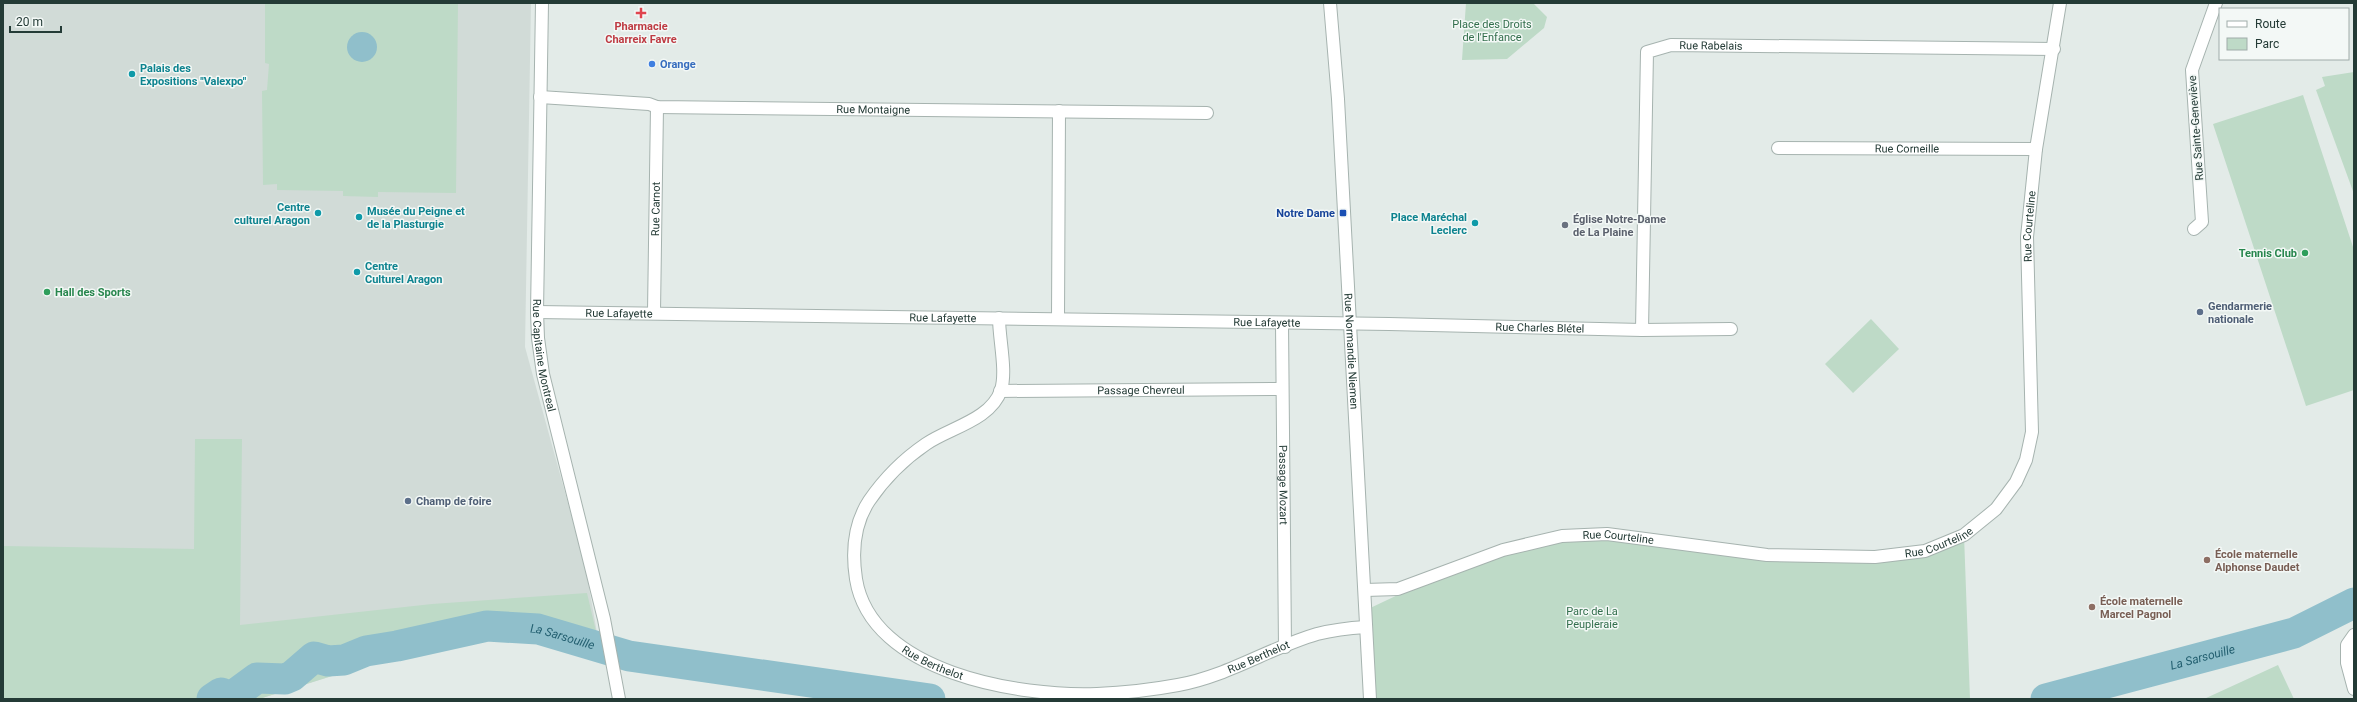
<svg xmlns="http://www.w3.org/2000/svg" width="2357" height="702" viewBox="0 0 2357 702" font-family="Roboto,sans-serif">
  <style>
    .built { fill: #d1dbd7 }
    .green { fill: #bedac7 }
    .water { fill: #90bfcb }
    .lines { fill: none; stroke-linecap: round; stroke-linejoin: round }
    .river { stroke: #90bfcb; stroke-width: 31 }
    .minor-casing { stroke: #a6b3af; stroke-width: 14 }
    .minor { stroke: #fff; stroke-width: 12 }
    .health-dot { fill: #e0444e; stroke: #f3f8f6; stroke-width: 1.5 }
    .shop-dot { fill: #3f7fe0; stroke: #f3f8f6; stroke-width: 1.5 }
    .culture-dot { fill: #0f9aa8; stroke: #f3f8f6; stroke-width: 1.5 }
    .transit-dot { fill: #1a4fb4; stroke: #f3f8f6; stroke-width: 1.5 }
    .worship-dot { fill: #6b7280; stroke: #f3f8f6; stroke-width: 1.5 }
    .leisure-dot { fill: #2e9e5b; stroke: #f3f8f6; stroke-width: 1.5 }
    .service-dot { fill: #5c6f8a; stroke: #f3f8f6; stroke-width: 1.5 }
    .education-dot { fill: #8d6e63; stroke: #f3f8f6; stroke-width: 1.5 }
    .labels { text-anchor: middle; dominant-baseline: central; stroke-width: 3; stroke-linejoin: round; paint-order: stroke }
    .park-label { font-size: 11px; fill: #326e4c; stroke: #f3f8f6 }
    .health-label { font-size: 11px; font-weight: bold; fill: #be3a42; stroke: #f3f8f6 }
    .street-label { font-size: 11px; fill: #243b36; stroke: #f3f8f6 }
    .shop-label { font-size: 11px; font-weight: bold; fill: #366cbe; stroke: #f3f8f6; text-anchor: start }
    .culture-label { font-size: 11px; font-weight: bold; fill: #0d838f; stroke: #f3f8f6; text-anchor: start }
    .transit-label { font-size: 11px; font-weight: bold; fill: #164399; stroke: #f3f8f6; text-anchor: end }
    .worship-label { font-size: 11px; font-weight: bold; fill: #5b616d; stroke: #f3f8f6; text-anchor: start }
    .leisure-label { font-size: 11px; font-weight: bold; fill: #27864d; stroke: #f3f8f6; text-anchor: end }
    .service-label { font-size: 11px; font-weight: bold; fill: #4e5e75; stroke: #f3f8f6; text-anchor: start }
    .education-label { font-size: 11px; font-weight: bold; fill: #785e54; stroke: #f3f8f6; text-anchor: start }
    .water-label { font-size: 12px; font-style: italic; fill: #246071; stroke: #f3f8f6 }
  </style>
  <rect width="100%" height="100%" fill="#e3ebe8"/>
  <path class="built" d="M 3,3 L 531,3 L 525,347 L 585,565 L 599,644 L 540,628 L 462,635 L 259,699 L 3,699 Z"/>
  <path class="green" d="M 265,3 L 458,3 L 456,193 L 378,192 L 378,197 L 343,196 L 343,191 L 277,190 L 277,184 L 263,185 L 262,91 L 267,90 L 269,64 L 265,63 Z
    M 1466,3 L 1533,3 L 1547,17 L 1544,28 L 1507,59 L 1462,60 Z
    M 2354,72 L 2354,194 L 2316,90 L 2325,86 L 2322,77 Z
    M 2303,95 L 2354,250 L 2354,390 L 2306,406 L 2213,124 Z
    M 1871,319 L 1899,349 L 1853,393 L 1825,364 Z
    M 195,439 L 242,439 L 240,625 L 432,604 L 587,593 L 599,644 L 540,628 L 462,635 L 259,699 L 3,699 L 3,546 L 194,549 Z
    M 1964,535 L 1970,699 L 1370,699 L 1366,610 L 1440,575 L 1562,536 L 1875,557 Z
    M 2278,665 L 2294,699 L 2204,699 Z"/>
  <path class="water" d="M347 47a15 15 0 1 1 30 0a15 15 0 1 1-30 0Z"/>
  <g class="lines">
    <g class="river">
      <path id="s1" d="M 212,699 L 221,693 L 231,697 L 257,678 L 285,679 L 292,676 L 314,657 L 328,661 L 344,660 L 366,651 L 397,646 L 487,626 L 538,629 L 629,656 L 930,699"/>
      <path id="s2" d="M 2046,699 L 2294,633 L 2354,603"/>
    </g>
    <defs>
      <g id="minor">
        <path id="s3" d="M 542,3 L 537,312 L 538,338 L 543,374 L 604,619 L 619,699"/>
        <path id="s4" d="M 1330,3 L 1338,99 L 1370,699"/>
        <path id="s5" d="M 540,97 L 649,104 L 657,107 L 1207,113"/>
        <path id="s6" d="M 1778,148 L 2036,149"/>
        <path d="M 2194,229 L 2202,222 L 2192,70 L 2216,3"/>
        <path id="s7" d="M 537,312 L 1389,324 L 1642,330 L 1731,329"/>
        <path id="s8" d="M 654,312 L 657,107"/>
        <path id="s9" d="M 999,318 C 999,339 1007,371 1001,390 C 991,420 949,428 926,444 C 904,459 884,479 869,501 C 854,524 852,553 856,579 C 871,673 1020,697 1097,694 C 1124,693 1151,690 1178,685 C 1228,676 1269,648 1317,634 C 1333,630 1350,628 1366,627"/>
        <path d="M 1058,319 L 1059,111"/>
        <path id="s10" d="M 1282,324 L 1285,647"/>
        <path id="s11" d="M 1642,330 L 1647,52 L 1671,45 L 2054,49"/>
        <path id="s12" d="M 1000,391 L 1282,389"/>
        <path id="s13" d="M 1365,590 L 1398,589 L 1503,550 L 1562,536 L 1607,534 L 1767,555 L 1875,557 L 1925,551 L 1964,535 L 1996,509 L 2016,482 L 2026,460 L 2032,432 L 2027,237 L 2036,149 L 2060,3"/>
        <path d="M 2354,635 L 2347,645 L 2347,663 L 2354,689"/>
      </g>
    </defs>
    <use href="#minor" class="minor-casing"/>
    <use href="#minor" class="minor"/>
  </g>
  <path class="health-dot" d="M639 7h4v4h4v4h-4v4h-4v-4h-4v-4h4z"/>
  <circle class="shop-dot" cx="652" cy="64" r="4"/>
  <g class="culture-dot">
    <circle cx="132" cy="74" r="4"/>
    <circle cx="318" cy="213" r="4"/>
    <circle cx="359" cy="217" r="4"/>
    <circle cx="1475" cy="223" r="4"/>
    <circle cx="357" cy="272" r="4"/>
  </g>
  <rect class="transit-dot" x="1339" y="209" width="8" height="8" rx="2"/>
  <circle class="worship-dot" cx="1565" cy="225" r="4"/>
  <g class="leisure-dot">
    <circle cx="2305" cy="253" r="4"/>
    <circle cx="47" cy="292" r="4"/>
  </g>
  <g class="service-dot">
    <circle cx="2200" cy="312" r="4"/>
    <circle cx="408" cy="501" r="4"/>
  </g>
  <g class="education-dot">
    <circle cx="2207" cy="560" r="4"/>
    <circle cx="2092" cy="607" r="4"/>
  </g>
  <g class="labels">
    <g class="park-label">
      <text x="1492" y="24">Place des Droits<tspan x="1492" dy="13">de l'Enfance</tspan></text>
      <text x="1592" y="611">Parc de La<tspan x="1592" dy="13">Peupleraie</tspan></text>
    </g>
    <g class="health-label">
      <text x="641" y="26">Pharmacie<tspan x="641" dy="13">Charreix Favre</tspan></text>
    </g>
    <g class="street-label">
      <text stroke="none"><textPath href="#s11" startOffset="343">Rue Rabelais</textPath></text>
      <text stroke="none"><textPath href="#s5" startOffset="334">Rue Montaigne</textPath></text>
      <text transform="translate(2196 128) rotate(-94)">Rue Sainte-Geneviève</text>
      <text stroke="none"><textPath href="#s6" startOffset="129">Rue Corneille</textPath></text>
      <text stroke="none"><textPath href="#s8" startOffset="103">Rue Carnot</textPath></text>
      <text stroke="none"><textPath href="#s13" startOffset="946">Rue Courteline</textPath></text>
      <text stroke="none"><textPath href="#s7" startOffset="82">Rue Lafayette</textPath></text>
      <text stroke="none"><textPath href="#s7" startOffset="406">Rue Lafayette</textPath></text>
      <text stroke="none"><textPath href="#s7" startOffset="730">Rue Lafayette</textPath></text>
      <text stroke="none"><textPath href="#s7" startOffset="1003">Rue Charles Blétel</textPath></text>
      <text stroke="none"><textPath href="#s4" startOffset="349">Rue Normandie Niemen</textPath></text>
      <text stroke="none"><textPath href="#s3" startOffset="353">Rue Capitaine Montreal</textPath></text>
      <text stroke="none"><textPath href="#s12" startOffset="141">Passage Chevreul</textPath></text>
      <text stroke="none"><textPath href="#s10" startOffset="161">Passage Mozart</textPath></text>
      <text stroke="none"><textPath href="#s13" startOffset="262">Rue Courteline</textPath></text>
      <text stroke="none"><textPath href="#s13" startOffset="586">Rue Courteline</textPath></text>
      <text stroke="none"><textPath href="#s9" startOffset="784">Rue Berthelot</textPath></text>
      <text stroke="none"><textPath href="#s9" startOffset="448">Rue Berthelot</textPath></text>
    </g>
    <g class="shop-label">
      <text x="660" y="64">Orange</text>
    </g>
    <g class="culture-label">
      <text x="140" y="68">Palais des<tspan x="140" dy="13">Expositions "Valexpo"</tspan></text>
      <text x="310" y="207" text-anchor="end">Centre<tspan x="310" dy="13">culturel Aragon</tspan></text>
      <text x="367" y="211">Musée du Peigne et<tspan x="367" dy="13">de la Plasturgie</tspan></text>
      <text x="1467" y="217" text-anchor="end">Place Maréchal<tspan x="1467" dy="13">Leclerc</tspan></text>
      <text x="365" y="266">Centre<tspan x="365" dy="13">Culturel Aragon</tspan></text>
    </g>
    <g class="transit-label">
      <text x="1335" y="213">Notre Dame</text>
    </g>
    <g class="worship-label">
      <text x="1573" y="219">Église Notre-Dame<tspan x="1573" dy="13">de La Plaine</tspan></text>
    </g>
    <g class="leisure-label">
      <text x="2297" y="253">Tennis Club</text>
      <text x="55" y="292" text-anchor="start">Hall des Sports</text>
    </g>
    <g class="service-label">
      <text x="2208" y="306">Gendarmerie<tspan x="2208" dy="13">nationale</tspan></text>
      <text x="416" y="501">Champ de foire</text>
    </g>
    <g class="education-label">
      <text x="2215" y="554">École maternelle<tspan x="2215" dy="13">Alphonse Daudet</tspan></text>
      <text x="2100" y="601">École maternelle<tspan x="2100" dy="13">Marcel Pagnol</tspan></text>
    </g>
    <g class="water-label">
      <text stroke="none"><textPath href="#s1" startOffset="373">La Sarsouille</textPath></text>
      <text stroke="none"><textPath href="#s2" startOffset="162">La Sarsouille</textPath></text>
    </g>
  </g>
  <rect width="2357" height="702" fill="none" stroke="#243b36" stroke-width="8"/>
  <rect x="2219" y="8" width="130" height="52" fill="#f3f8f6" stroke="#a0aca9"/>
  <rect x="2227" y="21" width="20" height="6" fill="#ffffff" stroke="#a0aca9"/>
  <text x="2255" y="28" font-size="12" fill="#243b36">Route</text>
  <rect x="2227" y="38" width="20" height="12" fill="#bedac7" stroke="#a0aca9"/>
  <text x="2255" y="48" font-size="12" fill="#243b36">Parc</text>
  <path d="M10 26v6h51v-6" fill="none" stroke="#243b36" stroke-width="2"/>
  <text x="16" y="26" font-size="12" fill="#243b36" stroke="#f3f8f6" stroke-width="3" paint-order="stroke">20 m</text>
</svg>
